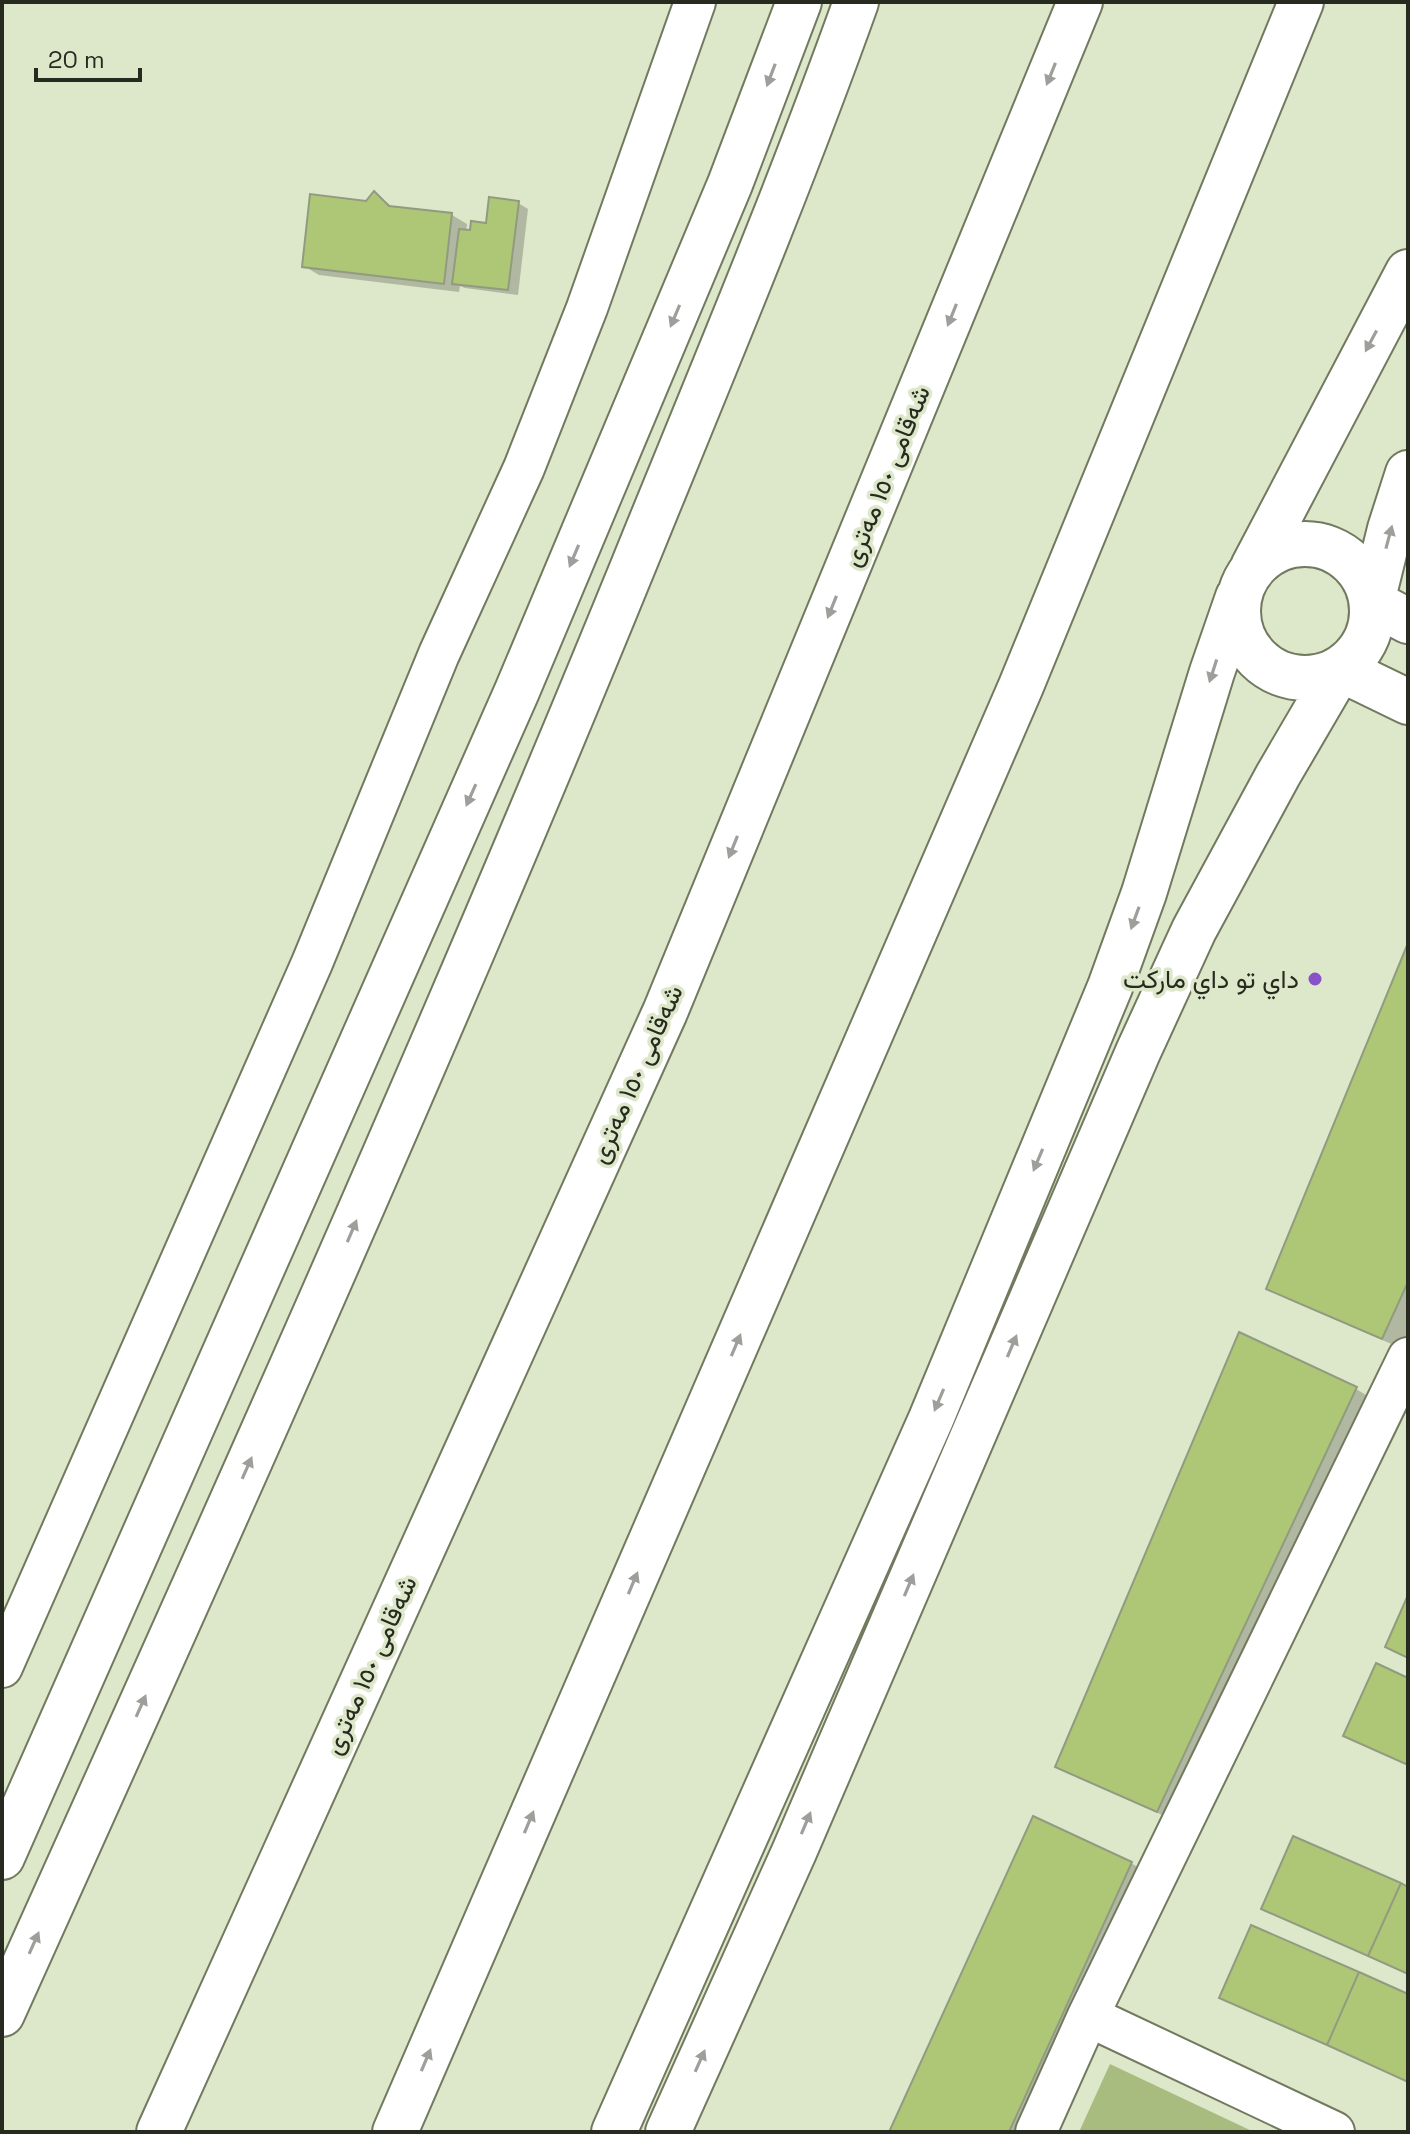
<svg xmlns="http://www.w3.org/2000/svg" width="1410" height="2134" viewBox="0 0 1410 2134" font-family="'Space Grotesk',Vazirmatn,sans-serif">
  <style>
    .green { fill: #a9bc80 }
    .shadow { fill: #0003 }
    .building { fill: #aec776; stroke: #929b80; stroke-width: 2 }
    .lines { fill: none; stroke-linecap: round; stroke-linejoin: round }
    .street-casing { stroke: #71795f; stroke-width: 44 }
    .secondary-casing { stroke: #71795f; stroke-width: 48 }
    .highway-casing { stroke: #71795f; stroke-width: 48 }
    .street { stroke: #fff; stroke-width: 40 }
    .secondary { stroke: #fff; stroke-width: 44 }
    .highway { stroke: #fff; stroke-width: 44 }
    .oneway { fill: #9d9f9a }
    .poi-dot { fill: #8951c8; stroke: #dde7ca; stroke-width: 3 }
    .labels { text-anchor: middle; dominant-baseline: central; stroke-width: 7; stroke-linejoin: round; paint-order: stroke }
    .street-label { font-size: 26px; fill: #262a1f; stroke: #dde7ca }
    .poi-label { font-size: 26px; fill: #262a1f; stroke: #dde7ca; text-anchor: end }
  </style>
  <rect width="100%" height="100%" fill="#dde7ca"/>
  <path class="green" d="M 1110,2064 L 1254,2132 L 1079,2132 Z"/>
  <path class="shadow" d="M 374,194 L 396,209 L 452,215 L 467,224 L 466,232 L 488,225 L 518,203 L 528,209 L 518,295 L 465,288 L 460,286 L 459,292 L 319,275 L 304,266 Z
    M 1408,948 L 1408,1338 L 1403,1349 L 1289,1300 L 1269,1288 Z
    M 1356,1389 L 1376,1401 L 1178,1822 L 1078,1778 L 1058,1766 Z
    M 1131,1863 L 1151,1875 L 1034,2132 L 891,2132 Z
    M 1408,1889 L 1408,1974 L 1279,1917 Z
    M 1408,1997 L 1408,2082 L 1237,2006 Z"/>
  <path class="building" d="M 374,191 L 389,206 L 452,213 L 444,284 L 302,267 L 310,194 L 366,201 Z
    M 489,197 L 519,201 L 508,290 L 452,284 L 459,229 L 470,230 L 471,221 L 486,223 Z
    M 1408,943 L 1408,1282 L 1382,1339 L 1266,1289 Z
    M 1239,1332 L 1357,1387 L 1157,1812 L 1055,1767 Z
    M 1408,1595 L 1408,1658 L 1385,1647 Z
    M 1376,1663 L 1408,1678 L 1408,1765 L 1343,1736 Z
    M 1033,1816 L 1132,1862 L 1009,2132 L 889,2132 Z
    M 1293,1836 L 1401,1883 L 1368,1956 L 1261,1909 Z
    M 1401,1883 L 1408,1887 L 1408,1974 L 1368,1956 Z
    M 1251,1925 L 1359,1972 L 1327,2045 L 1219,1998 Z
    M 1359,1972 L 1408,1994 L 1408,2082 L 1327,2045 Z"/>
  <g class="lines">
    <defs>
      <path id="street" d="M 2,1667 L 312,963 L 439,654 L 524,468 L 587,308 L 695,2
        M 1088,2016 L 1334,2132
        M 1036,2132 L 1088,2016 L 1408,1358"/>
      <path id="secondary" d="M 1408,473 L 1390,529 L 1372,602 L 1408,621
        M1238 611a67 67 0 1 1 134 0a67 67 0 1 1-134 0Z
        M 1253,567 L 1408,272
        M 2,1857 L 517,691 L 730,184 L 799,2
        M 2,2014 C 219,1533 435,1052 634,564 C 710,377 788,192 856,2
        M 614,2132 L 931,1419 L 1110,987 L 1144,893 L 1212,672 L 1238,597
        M 668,2132 L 794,1852 L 1138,1052 L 1194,930 L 1278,775 L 1340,669 L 1408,702"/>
      <path id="highway" d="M 159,2132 L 665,1012 L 1080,2
        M 395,2132 L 1021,686 L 1301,2"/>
    </defs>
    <use href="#street" class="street-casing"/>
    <use href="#secondary" class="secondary-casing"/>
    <use href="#highway" class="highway-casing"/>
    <use href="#street" class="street"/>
    <use href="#secondary" class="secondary"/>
    <use href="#highway" class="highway"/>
  </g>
  <defs><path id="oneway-solid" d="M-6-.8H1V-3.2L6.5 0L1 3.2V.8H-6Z" transform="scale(2)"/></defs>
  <g class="oneway">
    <use href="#oneway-solid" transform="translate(1051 74) rotate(112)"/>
    <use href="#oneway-solid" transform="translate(771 75) rotate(111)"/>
    <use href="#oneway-solid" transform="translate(952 315) rotate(112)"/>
    <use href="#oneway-solid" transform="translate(675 316) rotate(113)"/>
    <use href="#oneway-solid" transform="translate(1371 341) rotate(118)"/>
    <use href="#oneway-solid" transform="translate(1389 537) rotate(-75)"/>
    <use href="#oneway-solid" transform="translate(574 556) rotate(113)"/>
    <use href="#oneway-solid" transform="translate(832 607) rotate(112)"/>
    <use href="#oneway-solid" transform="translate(1213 671) rotate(108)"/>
    <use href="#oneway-solid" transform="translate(471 795) rotate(114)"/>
    <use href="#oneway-solid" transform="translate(733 847) rotate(112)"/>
    <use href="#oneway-solid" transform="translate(1135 918) rotate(110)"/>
    <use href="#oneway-solid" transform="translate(1038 1160) rotate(113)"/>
    <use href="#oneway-solid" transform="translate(352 1231) rotate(-67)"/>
    <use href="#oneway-solid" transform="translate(736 1345) rotate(-67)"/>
    <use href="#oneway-solid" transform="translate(1012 1346) rotate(-67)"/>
    <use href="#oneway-solid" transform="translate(939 1400) rotate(113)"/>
    <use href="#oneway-solid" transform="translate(247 1468) rotate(-66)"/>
    <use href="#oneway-solid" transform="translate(633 1583) rotate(-67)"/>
    <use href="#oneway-solid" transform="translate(909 1585) rotate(-67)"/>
    <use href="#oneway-solid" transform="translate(141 1706) rotate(-66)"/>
    <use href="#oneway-solid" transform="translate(529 1822) rotate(-67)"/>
    <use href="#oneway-solid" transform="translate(806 1823) rotate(-67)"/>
    <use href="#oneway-solid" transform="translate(34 1943) rotate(-66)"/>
    <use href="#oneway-solid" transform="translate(426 2060) rotate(-67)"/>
    <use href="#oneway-solid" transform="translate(700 2061) rotate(-66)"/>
  </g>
  <circle class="poi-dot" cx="1315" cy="979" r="8"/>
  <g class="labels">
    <g class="street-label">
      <text transform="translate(886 476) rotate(-68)">شەقامی ١٥٠ مەتری</text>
      <text transform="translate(636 1074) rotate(-66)">شەقامی ١٥٠ مەتری</text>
      <text transform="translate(370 1665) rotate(-66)">شەقامی ١٥٠ مەتری</text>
    </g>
    <g class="poi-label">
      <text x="1299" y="979">داي تو داي ماركت</text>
    </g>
  </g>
  <rect width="1410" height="2134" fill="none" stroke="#262a1f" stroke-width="8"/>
  <path d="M36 68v12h104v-12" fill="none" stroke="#262a1f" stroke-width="4"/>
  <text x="48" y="68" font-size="24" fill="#262a1f" stroke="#dde7ca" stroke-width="6" paint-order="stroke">20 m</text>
</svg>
